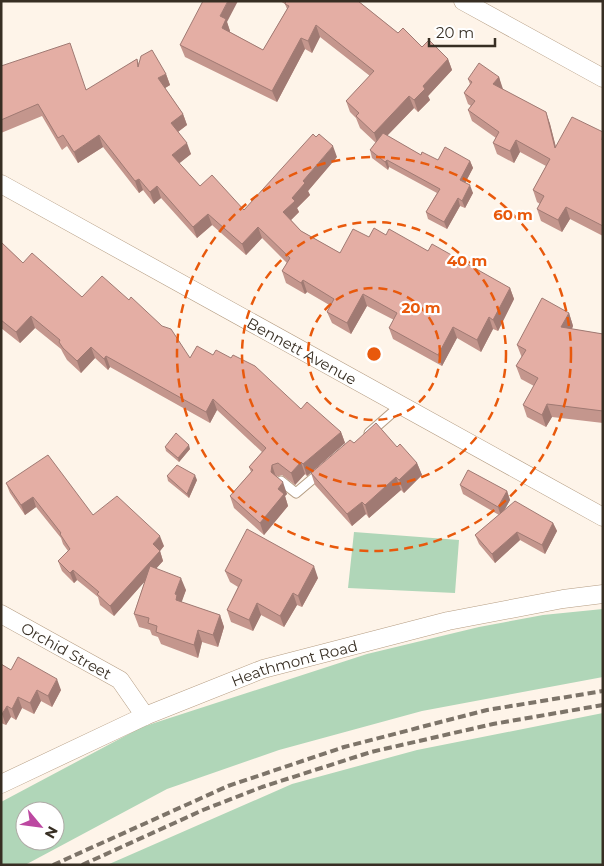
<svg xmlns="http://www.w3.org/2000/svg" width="604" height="866" viewBox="0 0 604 866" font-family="Montserrat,sans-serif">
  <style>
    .green { fill: #b0d6b8; fill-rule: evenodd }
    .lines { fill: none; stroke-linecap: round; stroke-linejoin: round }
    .lane-casing { stroke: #b59d83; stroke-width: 11 }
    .street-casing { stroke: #b59d83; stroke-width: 19 }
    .lane { stroke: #fff; stroke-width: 9 }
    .street { stroke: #fff; stroke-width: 18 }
    .rail { stroke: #7d7469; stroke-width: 4; stroke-dasharray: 8 4; stroke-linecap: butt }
    .wall { fill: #c4968d }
    .shaded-wall { fill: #a07a73 }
    .building { fill: #e4aea4; stroke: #a07a73 }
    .ring { fill: none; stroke: #e8590c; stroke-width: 2.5; stroke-dasharray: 9 6 }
    .labels { text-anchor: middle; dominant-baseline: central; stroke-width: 4.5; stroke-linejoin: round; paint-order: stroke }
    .street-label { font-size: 15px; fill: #372e23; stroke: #fff }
    .centre { fill: #e8590c; stroke: #fff; stroke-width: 2.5 }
    .ring-label { font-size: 15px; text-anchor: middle; font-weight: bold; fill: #e8590c; stroke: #fff; stroke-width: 4.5; stroke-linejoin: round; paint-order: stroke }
  </style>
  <rect width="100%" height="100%" fill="#fef4e9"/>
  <path class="green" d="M 354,532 L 459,540 L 455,593 L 348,588 Z
    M 603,609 L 603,677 L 422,711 L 279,750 L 167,789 L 25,865 L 1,865 L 1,802 L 142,727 L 367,654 L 479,627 L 543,615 ZM 25,811 L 55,811 L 55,841 L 25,841 Z
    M 603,713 L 603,865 L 107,865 L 292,784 L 417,750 Z"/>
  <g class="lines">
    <defs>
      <path id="lane" d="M 369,433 L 401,405
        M 281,481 L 296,493 L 322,471"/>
      <g id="street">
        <path d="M 463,1 L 603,78"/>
        <path id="s1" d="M 1,184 L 603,517"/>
        <path id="s2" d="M 1,614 L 120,680 L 145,716"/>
        <path id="s3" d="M 1,784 L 145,716 L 263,669 L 448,621 L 563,599 L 603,594"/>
      </g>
    </defs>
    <use href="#lane" class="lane-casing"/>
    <use href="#street" class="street-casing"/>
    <use href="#lane" class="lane"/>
    <use href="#street" class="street"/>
    <path class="rail" d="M 53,865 L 228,786 L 344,747 L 487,710 L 603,691
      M 82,865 L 203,810 L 262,787 L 371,752 L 493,724 L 603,705"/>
  </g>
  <path class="wall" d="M 280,1 L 358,1 L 398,33 L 422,47 L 448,59 L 452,70 L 428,96 L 430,100 L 418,112 L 414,108 L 387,136 L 421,155 L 438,160 L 470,161 L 473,168 L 465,183 L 473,193 L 465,208 L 460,206 L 447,229 L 428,219 L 426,212 L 437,193 L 389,167 L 388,170 L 372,158 L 370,150 L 376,143 L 360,128 L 356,118 L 350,112 L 346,101 L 370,76 L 320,37 L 312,53 L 305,49 L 277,102 L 185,57 L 180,45 L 227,22 L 230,31 L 230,32 L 263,50 L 287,9 L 285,4 Z
    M 137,59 L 139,64 L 166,74 L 170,85 L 165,88 L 183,114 L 187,125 L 178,132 L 191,154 L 179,163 L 200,186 L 244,210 L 337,157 L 308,191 L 310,195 L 297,208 L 299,212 L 291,220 L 301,231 L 340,253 L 369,237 L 386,235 L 428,251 L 510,288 L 514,299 L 498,331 L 493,329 L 481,352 L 457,338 L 442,366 L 393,339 L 389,328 L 394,320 L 367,306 L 351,334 L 332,323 L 327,312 L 331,306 L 307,292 L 305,294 L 286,283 L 282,271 L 287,263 L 262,238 L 246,255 L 212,225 L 197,238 L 161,198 L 154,204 L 143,190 L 139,193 L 103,147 L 78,163 L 67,146 L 62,150 L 42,116 L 1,133 L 1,66 L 87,90 Z
    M 499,77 L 502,89 L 546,112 L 550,124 L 556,147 L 603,132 L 603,236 L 570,219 L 562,232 L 541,221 L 537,209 L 540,204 L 537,202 L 533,190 L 546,166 L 520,152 L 514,163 L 497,154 L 493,143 L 496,138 L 472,121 L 468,110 L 471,106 L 468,104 L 464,93 L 470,84 L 468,79 Z
    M 1,242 L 23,263 L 190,358 L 301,409 L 341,432 L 345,443 L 307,476 L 305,474 L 295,485 L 282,475 L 276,477 L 287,494 L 285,496 L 288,506 L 264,535 L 234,508 L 230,496 L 251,472 L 249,467 L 262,452 L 217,410 L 210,423 L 110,367 L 108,370 L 95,358 L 81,373 L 67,360 L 63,353 L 61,349 L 35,328 L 20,343 L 1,328 Z
    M 569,313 L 573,326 L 572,329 L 603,334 L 603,423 L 552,417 L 546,427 L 527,417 L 523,405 L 534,386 L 521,379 L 516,366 L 522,358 L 517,345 Z
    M 354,443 L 417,463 L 422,475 L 404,493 L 401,490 L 369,518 L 366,514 L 352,526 L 315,485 L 311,473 Z
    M 165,447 L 190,449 L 179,462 L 166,451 Z
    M 167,476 L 197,480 L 189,498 L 168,481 Z
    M 6,483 L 93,515 L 164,546 L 160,551 L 163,561 L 156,568 L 186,590 L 181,602 L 220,615 L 224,627 L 218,647 L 202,642 L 198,658 L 161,644 L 158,637 L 152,635 L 150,630 L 139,627 L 134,614 L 145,581 L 114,616 L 100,605 L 98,597 L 77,580 L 74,583 L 62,571 L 58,561 L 68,551 L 63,544 L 61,538 L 36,507 L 25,515 L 10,493 Z
    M 460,485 L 507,491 L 510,500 L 504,511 L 553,523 L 557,531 L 545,554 L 520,540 L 495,563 L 479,544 L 475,535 L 499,515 L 463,494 Z
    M 225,571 L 318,578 L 302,607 L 297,605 L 284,627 L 261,615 L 253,631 L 231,622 L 227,610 L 238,587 L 230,582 Z
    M 1,664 L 11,670 L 61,690 L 52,707 L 41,701 L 34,714 L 22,708 L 16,720 L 11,717 L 6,725 L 1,723 Z"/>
  <path class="shaded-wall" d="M 228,1 L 238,1 L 227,22 L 230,31 L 226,39 L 222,28 L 220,16 Z
    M 316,25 L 320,37 L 312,53 L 308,41 Z
    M 301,38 L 305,49 L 277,102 L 272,91 Z
    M 448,59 L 452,70 L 428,96 L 430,100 L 418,112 L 414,100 L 423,86 Z
    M 166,74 L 170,85 L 162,90 L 158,78 Z
    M 499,77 L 503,89 L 498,96 L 493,84 Z
    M 409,96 L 414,108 L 378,145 L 374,133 Z
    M 546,112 L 550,124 L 559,160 L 555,148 Z
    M 183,114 L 187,125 L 175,134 L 171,123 Z
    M 99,135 L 103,147 L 78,163 L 74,152 Z
    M 516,140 L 520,152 L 514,163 L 510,151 Z
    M 187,143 L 191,154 L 176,166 L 172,155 Z
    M 333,146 L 337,157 L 308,191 L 310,195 L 297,208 L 299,212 L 287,224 L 283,212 L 303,181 Z
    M 387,160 L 389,167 L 388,170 L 385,162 Z
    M 470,161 L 473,168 L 463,187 L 460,180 Z
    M 139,179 L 143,190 L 139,193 L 135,181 Z
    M 470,185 L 473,193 L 465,208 L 462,201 Z
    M 157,186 L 161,198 L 154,204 L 150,192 Z
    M 458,198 L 460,206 L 447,229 L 444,222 Z
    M 566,207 L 570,219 L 562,232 L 558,220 Z
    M 208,214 L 212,225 L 197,238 L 193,227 Z
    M 258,227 L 262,238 L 246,255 L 242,244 Z
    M 303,280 L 307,292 L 305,294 L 301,283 Z
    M 510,288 L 514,299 L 498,331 L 493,320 Z
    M 363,294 L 367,306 L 351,334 L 347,323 Z
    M 569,313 L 573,326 L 566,340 L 561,327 Z
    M 31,316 L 35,328 L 20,343 L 16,332 Z
    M 489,317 L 493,329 L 481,352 L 477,340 Z
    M 453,327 L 457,338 L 442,366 L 438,355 Z
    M 91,347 L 95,358 L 81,373 L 77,361 Z
    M 106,356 L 110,367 L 108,370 L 104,359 Z
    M 213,399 L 217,410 L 210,423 L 206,412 Z
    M 547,404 L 552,417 L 546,427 L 542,415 Z
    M 341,432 L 345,443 L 307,476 L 303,464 Z
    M 189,445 L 190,449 L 179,462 L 178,458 Z
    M 301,462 L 305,474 L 295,485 L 291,473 Z
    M 417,463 L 422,475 L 404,493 L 399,480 Z
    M 272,465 L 276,477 L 271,472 Z
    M 195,475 L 197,480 L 189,498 L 187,494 Z
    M 396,477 L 401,490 L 369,518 L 365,505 Z
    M 283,482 L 287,494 L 285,496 L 288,506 L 264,535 L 260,523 L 278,489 Z
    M 507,491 L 510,500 L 501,516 L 498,507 Z
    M 33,497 L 36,507 L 25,515 L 21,505 Z
    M 362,502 L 366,514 L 352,526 L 347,514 Z
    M 553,523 L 557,531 L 545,554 L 542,545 Z
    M 517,532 L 520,540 L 495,563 L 492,554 Z
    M 160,536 L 164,546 L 160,551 L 163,561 L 114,616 L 110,606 L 153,544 Z
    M 314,566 L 318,578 L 302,607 L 298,596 Z
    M 73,570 L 77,580 L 74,583 L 70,573 Z
    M 181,578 L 186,590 L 181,604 L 176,600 L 175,594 Z
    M 293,593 L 297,605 L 284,627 L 280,616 Z
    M 257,603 L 261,615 L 253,631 L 249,620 Z
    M 220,615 L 224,627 L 218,647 L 213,635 Z
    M 198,630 L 202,642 L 198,658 L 194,645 Z
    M 57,679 L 61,690 L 52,707 L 48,696 Z
    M 37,690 L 41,701 L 34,714 L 30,703 Z
    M 18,697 L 22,708 L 16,720 L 12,709 Z
    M 7,706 L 11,717 L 6,725 L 2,714 Z"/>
  <path class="building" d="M 203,1 L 228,1 L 220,16 L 226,19 L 222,28 L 263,50 L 289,6 L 285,4 L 286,1 L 358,1 L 398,33 L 403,28 L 422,47 L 429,40 L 448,59 L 423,86 L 425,89 L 414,100 L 409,96 L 374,133 L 356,116 L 359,113 L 346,101 L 374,71 L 316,25 L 308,41 L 301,38 L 272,91 L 180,45 Z
    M 70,43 L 86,90 L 137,59 L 138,67 L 141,56 L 152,50 L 166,74 L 158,78 L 183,114 L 171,123 L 187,143 L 172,155 L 200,186 L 212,175 L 244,210 L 313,134 L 316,137 L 319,134 L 333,146 L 303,181 L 305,183 L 292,198 L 295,201 L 283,212 L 301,231 L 340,253 L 353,229 L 369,237 L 374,228 L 386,235 L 389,229 L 428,251 L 432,244 L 510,288 L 493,320 L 489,317 L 477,340 L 453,327 L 438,355 L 389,328 L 397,313 L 363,294 L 347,323 L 327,312 L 334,299 L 303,280 L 301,283 L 282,271 L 290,258 L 258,227 L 242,244 L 208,214 L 193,227 L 157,186 L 150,192 L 139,179 L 135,181 L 99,135 L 74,152 L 63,135 L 58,138 L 38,104 L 1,120 L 1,66 Z
    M 479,63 L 499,77 L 493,84 L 546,112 L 555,148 L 572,117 L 603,132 L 602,140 L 603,141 L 603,226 L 566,207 L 558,220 L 537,209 L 544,196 L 533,190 L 550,159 L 516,140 L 510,151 L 493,143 L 499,132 L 468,110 L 475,101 L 464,93 L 472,82 L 468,79 Z
    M 383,133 L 421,155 L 422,152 L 438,160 L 445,147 L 470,161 L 460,180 L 470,185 L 462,201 L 458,198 L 444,222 L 426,212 L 440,189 L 387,160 L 385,162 L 370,150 Z
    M 1,242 L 23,263 L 32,253 L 82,297 L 102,276 L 129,300 L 131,297 L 162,326 L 171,329 L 190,358 L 197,346 L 213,355 L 216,350 L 231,358 L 233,355 L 255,366 L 301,409 L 307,402 L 341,432 L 303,464 L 301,462 L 291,473 L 278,463 L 272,465 L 271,472 L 283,482 L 278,489 L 284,494 L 260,523 L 230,496 L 253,470 L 249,467 L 266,448 L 213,399 L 206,412 L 106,356 L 104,359 L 91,347 L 77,361 L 63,348 L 59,342 L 60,340 L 31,316 L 16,332 L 1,320 Z
    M 542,298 L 569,313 L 561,327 L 603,334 L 603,411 L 547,404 L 542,415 L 523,405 L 538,378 L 516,366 L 526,350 L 517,345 Z
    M 376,423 L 397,447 L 400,444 L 417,463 L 399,480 L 396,477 L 365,505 L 362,502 L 347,514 L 311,473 L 350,440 L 354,443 Z
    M 176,433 L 189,445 L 178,458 L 165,447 Z
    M 48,455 L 93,515 L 117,496 L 160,536 L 153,544 L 160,551 L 110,606 L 97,594 L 99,592 L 73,570 L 70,573 L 58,561 L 70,549 L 60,534 L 61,533 L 33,497 L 21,505 L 6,483 Z
    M 177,465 L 195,475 L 187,494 L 167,476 Z
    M 468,470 L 507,491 L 498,507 L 460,485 Z
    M 515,501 L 553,523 L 542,545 L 517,532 L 492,554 L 475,535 Z
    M 247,529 L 314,566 L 298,596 L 293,593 L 280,616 L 257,603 L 249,620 L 227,610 L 242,580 L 225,571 Z
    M 150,566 L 181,578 L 175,594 L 177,595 L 176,600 L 220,615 L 213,635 L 198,630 L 194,645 L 156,632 L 157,626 L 148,623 L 149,618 L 134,614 Z
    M 18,657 L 57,679 L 48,696 L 37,690 L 30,703 L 18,697 L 12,709 L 7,706 L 2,714 L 1,714 L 1,664 L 11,670 Z"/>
  <g class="ring">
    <circle cx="374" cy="354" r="66"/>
    <circle cx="374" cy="354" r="132"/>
    <circle cx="374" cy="354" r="197"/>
  </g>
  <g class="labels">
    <g class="street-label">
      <text stroke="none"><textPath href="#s1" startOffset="344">Bennett Avenue</textPath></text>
      <text stroke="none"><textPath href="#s2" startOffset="75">Orchid Street</textPath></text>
      <text stroke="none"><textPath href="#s3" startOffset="318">Heathmont Road</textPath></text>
    </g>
  </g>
  <circle cx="374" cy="354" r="8" class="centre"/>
  <g class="ring-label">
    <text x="513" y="220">60 m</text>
    <text x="467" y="266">40 m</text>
    <text x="421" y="313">20 m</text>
  </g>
  <rect width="604" height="866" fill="none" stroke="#372e23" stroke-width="5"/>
  <g transform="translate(40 826) rotate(119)"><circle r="24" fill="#ffffff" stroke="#afaba7"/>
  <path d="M0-4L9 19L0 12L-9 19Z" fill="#bc48a1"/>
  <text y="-8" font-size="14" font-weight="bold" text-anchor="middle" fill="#372e23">N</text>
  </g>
  <path d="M429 38v8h66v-8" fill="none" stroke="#372e23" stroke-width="2.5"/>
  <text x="436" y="38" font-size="15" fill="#372e23" stroke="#ffffff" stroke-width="4" paint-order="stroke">20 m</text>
</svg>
